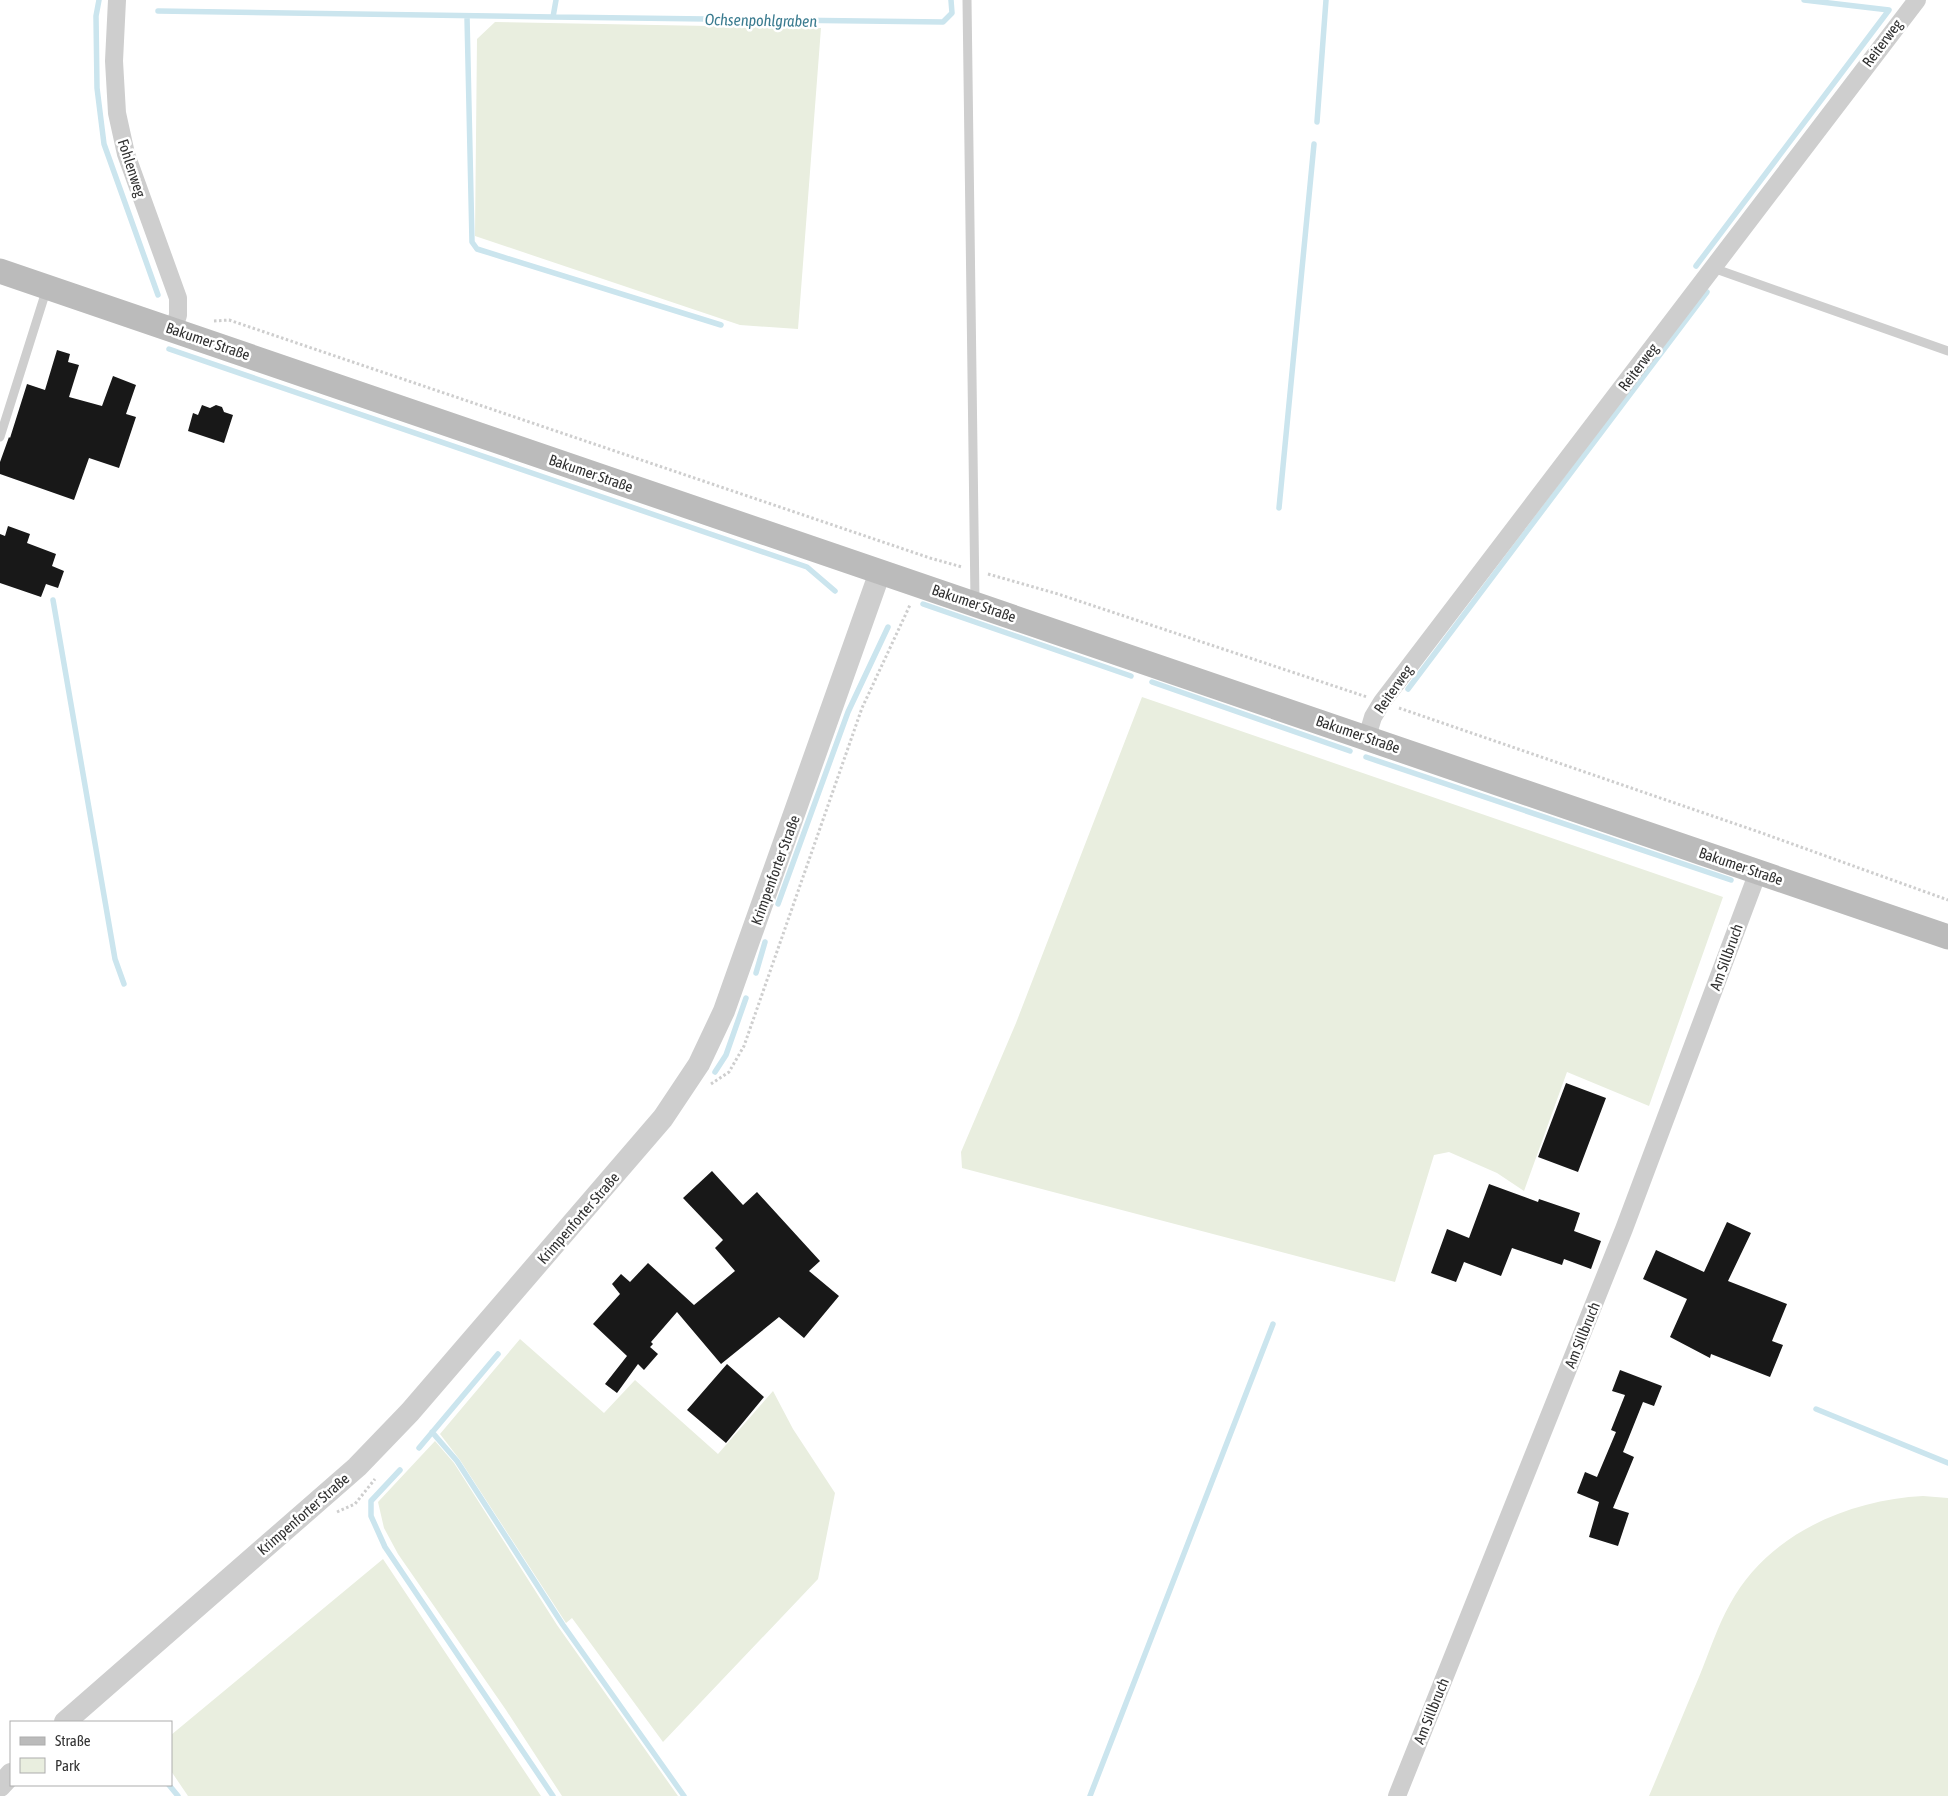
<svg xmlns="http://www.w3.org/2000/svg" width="1948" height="1796" viewBox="0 0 1948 1796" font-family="'Asap Condensed',sans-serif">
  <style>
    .green { fill: #e9eedf }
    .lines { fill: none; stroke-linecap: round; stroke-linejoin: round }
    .stream { stroke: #cbe5ee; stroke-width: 5.5 }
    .building { fill: #181818 }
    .path { stroke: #cecece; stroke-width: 3; stroke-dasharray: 2.5 2.5; stroke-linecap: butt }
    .service { stroke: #cecece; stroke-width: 9 }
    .minor { stroke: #cecece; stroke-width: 18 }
    .tertiary { stroke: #cecece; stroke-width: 22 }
    .secondary { stroke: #bbb; stroke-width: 25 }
    .labels { text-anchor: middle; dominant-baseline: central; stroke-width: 5; stroke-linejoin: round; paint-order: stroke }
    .street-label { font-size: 15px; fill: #313131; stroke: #fff }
    .water-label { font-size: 16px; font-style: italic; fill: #3a7b8f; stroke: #fff }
  </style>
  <rect width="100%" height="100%" fill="#fff"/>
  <path class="green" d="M 495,22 L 821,28 L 798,329 L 740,325 L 475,236 L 477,39 Z
    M 1142,697 L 1723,897 L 1649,1106 L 1567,1072 L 1524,1191 L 1497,1173 L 1449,1152 L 1434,1155 L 1395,1282 L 962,1168 L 961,1152 L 1016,1023 Z
    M 520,1339 L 604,1413 L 635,1380 L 718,1454 L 773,1391 L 793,1429 L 835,1493 L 818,1579 L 663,1742 L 572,1618 L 566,1623 L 460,1460 L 440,1434 Z
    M 435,1441 L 454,1463 L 557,1625 L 678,1796 L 562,1796 L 506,1710 L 398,1554 L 384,1528 L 378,1502 Z
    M 1923,1496 L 1948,1498 L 1948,1796 L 1649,1796 C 1666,1756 1682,1717 1699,1677 C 1709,1653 1717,1627 1730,1604 C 1768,1534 1848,1500 1923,1496 Z
    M 383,1559 L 541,1796 L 188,1796 L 171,1771 L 171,1735 Z"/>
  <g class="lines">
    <path class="stream" d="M 99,0 L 96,16 L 97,88 L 104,144 L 158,295
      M 556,0 L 553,17 L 943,22 L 952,13 L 951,0
      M 158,11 L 553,17
      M 467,17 L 472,242 L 477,249 L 721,325
      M 1317,122 L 1326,0
      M 1696,266 L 1889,10 L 1804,0
      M 169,349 L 807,567 L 835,591
      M 1279,508 L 1314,144
      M 53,600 L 115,959 L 124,984
      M 923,604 L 1131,676
      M 1152,682 L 1350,751
      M 1408,689 L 1707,292
      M 1366,757 L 1731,880
      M 778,904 L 848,712 L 888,627
      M 756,973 L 765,942
      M 715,1072 L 726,1055 L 746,998
      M 1816,1409 L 1948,1463
      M 432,1432 L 457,1461 L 563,1625 L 684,1796
      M 419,1448 L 498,1354
      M 400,1470 L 371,1501 L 371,1516 L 385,1547 L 553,1796
      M 169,1785 L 178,1796
      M 1090,1796 L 1273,1324"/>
  </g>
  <path class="building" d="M 57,350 L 70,354 L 68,362 L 79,365 L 69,397 L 102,406 L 113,376 L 136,385 L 126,414 L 136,417 L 119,468 L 89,458 L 74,500 L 0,474 L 0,462 L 9,437 L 10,438 L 27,384 L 45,390 Z
    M 202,405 L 210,408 L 216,405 L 222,407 L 224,412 L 233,415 L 224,443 L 188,431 L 193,413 L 198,415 Z
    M 8,526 L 30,534 L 27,543 L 56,554 L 52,566 L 64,571 L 58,588 L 46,584 L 41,597 L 0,583 L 0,534 L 5,536 Z
    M 1566,1083 L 1606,1098 L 1578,1172 L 1538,1157 Z
    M 712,1171 L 743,1205 L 757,1192 L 820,1261 L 809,1271 L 839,1296 L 804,1338 L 779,1317 L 721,1364 L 677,1312 L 651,1342 L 653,1344 L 650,1347 L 658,1354 L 644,1370 L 638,1364 L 617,1393 L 605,1384 L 627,1356 L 593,1324 L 620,1294 L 612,1284 L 621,1274 L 630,1282 L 648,1263 L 694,1305 L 735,1271 L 715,1248 L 723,1240 L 683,1198 Z
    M 1489,1184 L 1538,1202 L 1539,1199 L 1580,1213 L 1574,1231 L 1601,1241 L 1591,1269 L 1564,1259 L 1562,1265 L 1512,1248 L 1501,1276 L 1464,1262 L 1456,1282 L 1431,1273 L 1447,1229 L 1469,1238 Z
    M 1727,1222 L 1751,1233 L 1728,1281 L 1787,1304 L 1772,1341 L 1783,1345 L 1770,1377 L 1711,1354 L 1710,1358 L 1670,1337 L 1687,1299 L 1643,1279 L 1656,1250 L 1704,1272 Z
    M 727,1364 L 764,1397 L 726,1443 L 687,1410 Z
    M 1620,1370 L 1662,1386 L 1654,1406 L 1643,1402 L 1623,1452 L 1634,1457 L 1613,1508 L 1629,1513 L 1618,1546 L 1589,1537 L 1599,1502 L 1577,1493 L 1585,1472 L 1597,1477 L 1616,1432 L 1611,1430 L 1625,1395 L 1612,1391 Z"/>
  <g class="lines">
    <path class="path" d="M 214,321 L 229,320 L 930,558 L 962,567
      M 988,574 L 1058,594 L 1367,697
      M 1399,708 L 1759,832 L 1948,900
      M 711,1084 L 729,1072 L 744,1046 L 862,708 L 910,605
      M 337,1512 L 355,1504 L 375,1479"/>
    <path class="service" d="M 967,0 L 975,601
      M 1713,268 L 1948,351
      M 0,437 L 47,288"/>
    <path class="minor" d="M 117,0 L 114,61 L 117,113 L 126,154 L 178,298 L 178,315 L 174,329
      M 1367,737 L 1373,717 L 1382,702 L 1917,0
      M 1397,1796 L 1624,1229 L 1758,872"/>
    <path class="tertiary" d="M 65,1722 L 357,1467 L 410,1412 L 663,1118 L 699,1064 L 724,1011 L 880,572
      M 0,1786 L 11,1774"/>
    <path class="secondary" d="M 0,271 L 1948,937"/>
  </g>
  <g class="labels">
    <g class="street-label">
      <text transform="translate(1882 43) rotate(-53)">Reiterweg</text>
      <text transform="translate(132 168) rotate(72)">Fohlenweg</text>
      <text transform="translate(208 341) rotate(19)">Bakumer Straße</text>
      <text transform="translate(1638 367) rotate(-53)">Reiterweg</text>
      <text transform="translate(591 473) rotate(19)">Bakumer Straße</text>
      <text transform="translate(974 603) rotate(19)">Bakumer Straße</text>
      <text transform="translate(1393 689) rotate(-55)">Reiterweg</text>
      <text transform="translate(1358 734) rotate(19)">Bakumer Straße</text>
      <text transform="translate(1741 866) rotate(19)">Bakumer Straße</text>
      <text transform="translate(775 870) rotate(-70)">Krimpenforter Straße</text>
      <text transform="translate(1726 957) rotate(-70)">Am Sillbruch</text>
      <text transform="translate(578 1218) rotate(-49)">Krimpenforter Straße</text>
      <text transform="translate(1582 1335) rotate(-68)">Am Sillbruch</text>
      <text transform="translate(303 1514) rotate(-41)">Krimpenforter Straße</text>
      <text transform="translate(1431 1711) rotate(-68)">Am Sillbruch</text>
    </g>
    <g class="water-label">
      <text transform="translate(761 20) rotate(1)">Ochsenpohlgraben</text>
    </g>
  </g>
  <rect x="10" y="1721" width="162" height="65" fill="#ffffff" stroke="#adadad"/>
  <rect x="20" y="1737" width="25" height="8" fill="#bbbbbb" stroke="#adadad"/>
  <text x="55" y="1746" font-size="15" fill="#313131">Straße</text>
  <rect x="20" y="1758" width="25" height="15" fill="#e9eedf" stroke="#adadad"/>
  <text x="55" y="1771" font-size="15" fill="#313131">Park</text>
</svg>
